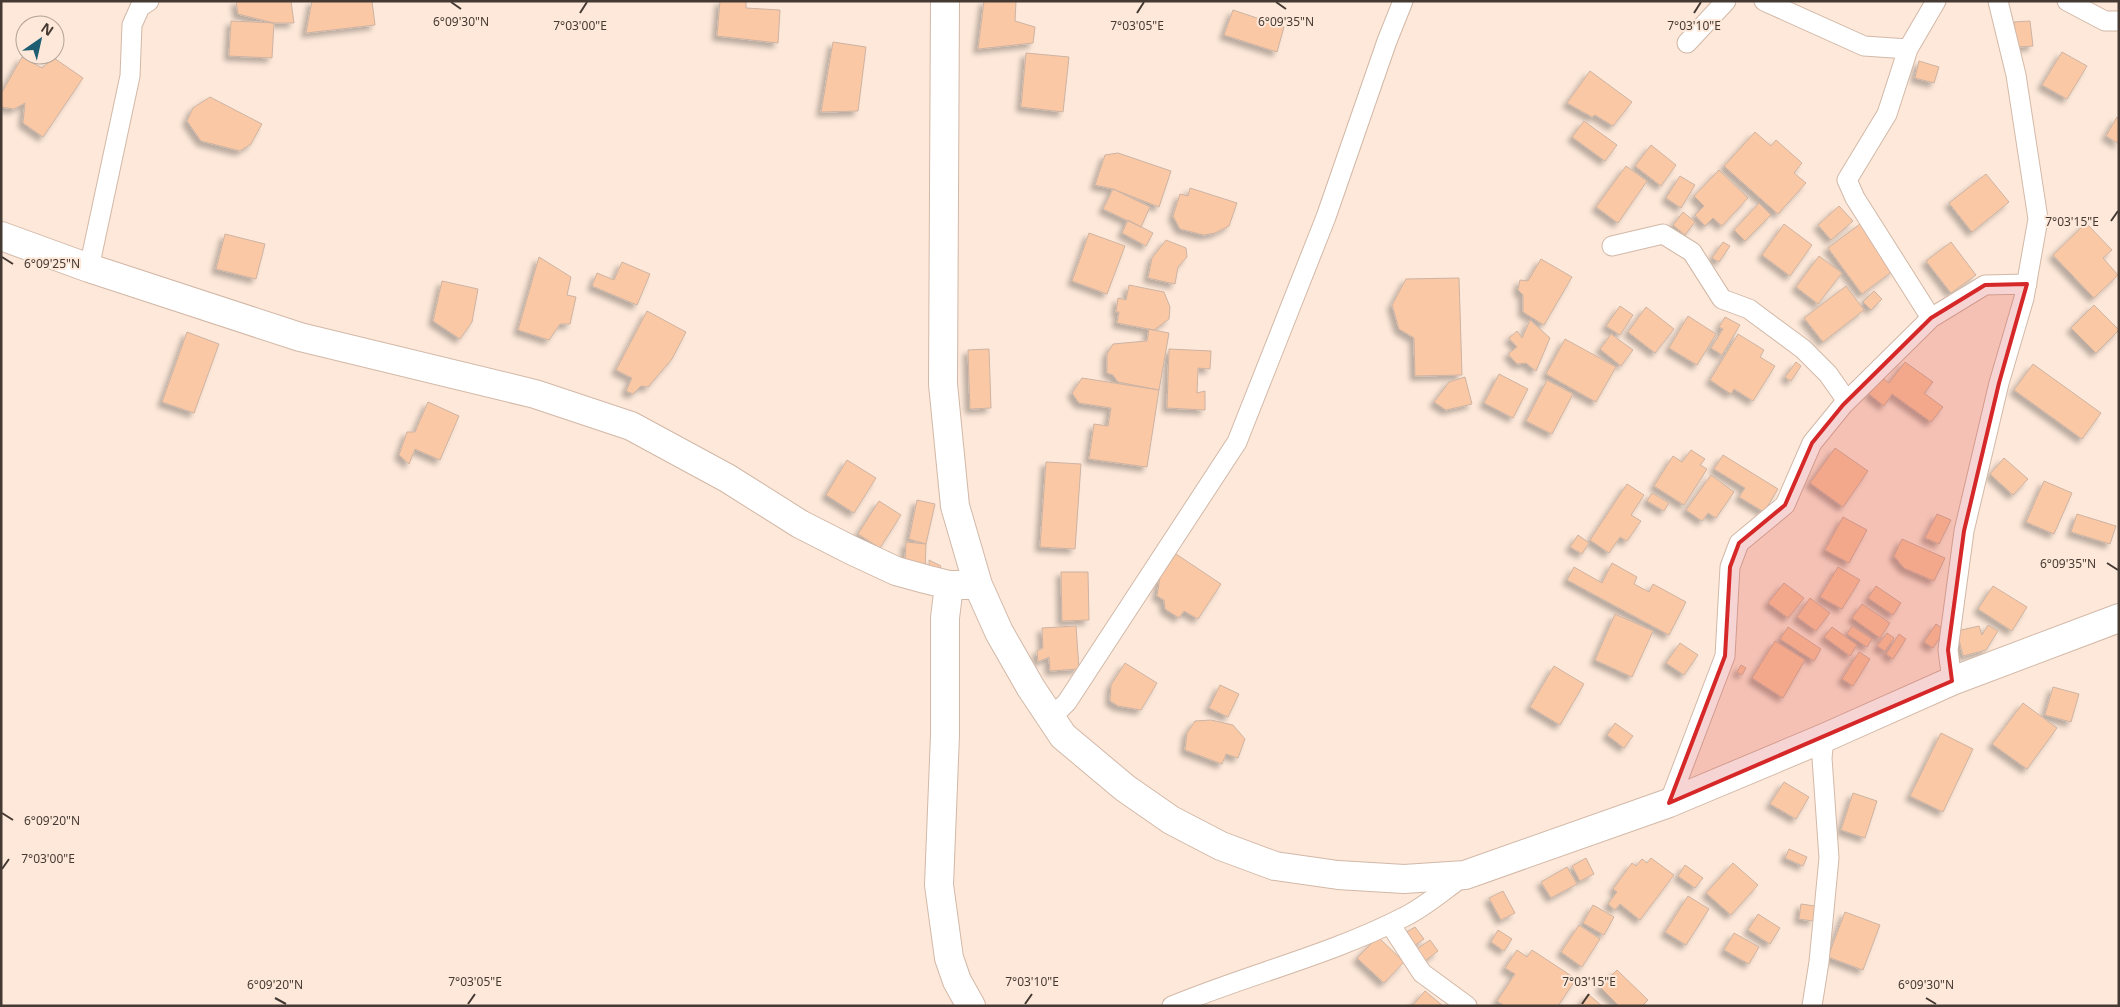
<svg xmlns="http://www.w3.org/2000/svg" width="2120" height="1007" viewBox="0 0 2120 1007" font-family="'Noto Sans',sans-serif">
  <style>
    .building { fill: #fbc8a6; stroke: #cdb3a2; filter: url(#shadow) }
    .lines { fill: none; stroke-linecap: round; stroke-linejoin: round }
    .street-casing { stroke: #d2b8a7; stroke-width: 21 }
    .secondary-casing { stroke: #d2b8a7; stroke-width: 30 }
    .street { stroke: #fff; stroke-width: 19 }
    .secondary { stroke: #fff; stroke-width: 28 }
    .marked { fill: #d62828; fill-opacity: 0.2; stroke: #d62828; stroke-width: 4; stroke-linejoin: round }
    .ticks { fill: none; stroke: #453a33; stroke-width: 2 }
    .ticks-label { font-size: 12px; text-anchor: middle; fill: #453a33; stroke: #fde8d9; stroke-width: 4; stroke-linejoin: round; paint-order: stroke }
  </style>
  <defs>
    <filter id="shadow"><feDropShadow dx="-4.5" dy="4.5" stdDeviation="2.5" flood-color="#0004"/></filter>
  </defs>
  <rect width="100%" height="100%" fill="#fde8d9"/>
  <path class="building" d="M 236,1 L 291,1 L 294,23 L 274,23 L 238,14 Z
    M 312,1 L 372,1 L 375,25 L 306,33 Z
    M 720,1 L 746,1 L 746,8 L 780,10 L 778,43 L 717,36 Z
    M 984,1 L 1016,1 L 1015,21 L 1035,27 L 1033,43 L 978,49 Z
    M 1233,10 L 1284,27 L 1277,52 L 1224,35 Z
    M 231,21 L 274,23 L 272,58 L 229,56 Z
    M 2030,21 L 2033,46 L 2017,47 L 2014,22 Z
    M 833,42 L 866,47 L 858,111 L 821,112 Z
    M 2062,52 L 2087,66 L 2067,99 L 2042,85 Z
    M 1026,53 L 1069,57 L 1063,112 L 1021,107 Z
    M 22,57 L 42,68 L 54,58 L 83,78 L 43,137 L 23,123 L 25,103 L 14,109 L 1,107 L 1,94 Z
    M 1919,61 L 1939,67 L 1934,83 L 1915,78 Z
    M 1590,71 L 1632,102 L 1613,126 L 1595,115 L 1592,117 L 1567,103 Z
    M 210,97 L 262,124 L 251,144 L 240,151 L 201,141 L 187,121 L 193,108 Z
    M 2117,117 L 2119,118 L 2119,144 L 2106,136 Z
    M 1584,121 L 1617,145 L 1605,161 L 1572,137 Z
    M 1755,132 L 1771,146 L 1776,140 L 1802,163 L 1794,173 L 1806,183 L 1778,214 L 1724,166 Z
    M 1651,145 L 1676,165 L 1661,186 L 1635,166 Z
    M 1118,153 L 1171,171 L 1159,207 L 1113,189 L 1095,185 L 1105,155 Z
    M 1626,166 L 1647,181 L 1618,223 L 1596,207 Z
    M 1719,170 L 1748,198 L 1722,226 L 1713,218 L 1705,226 L 1695,215 L 1704,206 L 1694,196 Z
    M 1986,174 L 2009,202 L 1972,232 L 1949,203 Z
    M 1680,176 L 1695,185 L 1681,208 L 1666,198 Z
    M 1190,188 L 1237,203 L 1229,226 L 1215,233 L 1204,235 L 1180,229 L 1173,216 L 1180,194 L 1188,196 Z
    M 1113,189 L 1150,207 L 1141,227 L 1103,209 Z
    M 1759,203 L 1771,215 L 1745,241 L 1734,230 Z
    M 1839,206 L 1853,221 L 1831,240 L 1818,225 Z
    M 1683,212 L 1695,222 L 1685,235 L 1673,225 Z
    M 1128,220 L 1153,233 L 1146,246 L 1122,233 Z
    M 2086,223 L 2112,250 L 2103,258 L 2118,275 L 2094,298 L 2053,255 Z
    M 1784,224 L 1812,245 L 1790,276 L 1762,255 Z
    M 1860,224 L 1894,270 L 1862,294 L 1828,248 Z
    M 1089,233 L 1125,246 L 1107,294 L 1072,281 Z
    M 225,234 L 265,244 L 256,279 L 216,269 Z
    M 1166,240 L 1186,248 L 1187,257 L 1178,267 L 1175,284 L 1148,278 L 1152,258 Z
    M 1723,242 L 1730,246 L 1719,262 L 1712,258 Z
    M 1951,242 L 1976,275 L 1951,293 L 1926,261 Z
    M 1819,256 L 1842,273 L 1818,304 L 1796,287 Z
    M 539,257 L 571,277 L 567,295 L 576,297 L 570,324 L 560,324 L 549,340 L 518,330 Z
    M 1541,259 L 1572,277 L 1544,325 L 1523,312 L 1523,295 L 1518,290 L 1520,280 L 1528,281 Z
    M 622,262 L 650,274 L 637,305 L 592,286 L 597,273 L 614,280 Z
    M 1459,278 L 1462,375 L 1415,376 L 1414,338 L 1399,329 L 1392,305 L 1406,279 Z
    M 442,281 L 478,289 L 472,322 L 460,339 L 433,321 Z
    M 1129,285 L 1164,292 L 1170,307 L 1169,319 L 1154,330 L 1117,323 L 1119,312 L 1116,312 L 1118,298 L 1126,300 Z
    M 1846,286 L 1864,310 L 1823,342 L 1804,318 Z
    M 1874,291 L 1882,299 L 1871,310 L 1863,302 Z
    M 2094,305 L 2119,330 L 2096,353 L 2071,328 Z
    M 1620,306 L 1633,315 L 1620,335 L 1606,326 Z
    M 1646,307 L 1674,329 L 1655,353 L 1628,332 Z
    M 647,311 L 686,332 L 672,359 L 648,387 L 641,386 L 633,394 L 626,391 L 632,378 L 616,370 Z
    M 1688,316 L 1716,334 L 1697,365 L 1669,348 Z
    M 1725,317 L 1740,325 L 1722,355 L 1711,348 L 1723,329 L 1719,327 Z
    M 1530,320 L 1550,338 L 1536,371 L 1526,363 L 1517,364 L 1508,354 L 1517,347 L 1509,338 L 1517,331 L 1522,338 Z
    M 1149,329 L 1169,333 L 1159,390 L 1118,382 L 1113,375 L 1107,373 L 1107,354 L 1113,344 L 1147,341 Z
    M 187,332 L 219,344 L 194,413 L 162,402 Z
    M 1611,334 L 1633,350 L 1621,366 L 1600,349 Z
    M 1738,334 L 1764,350 L 1760,357 L 1775,366 L 1753,401 L 1734,389 L 1731,394 L 1710,380 Z
    M 1565,339 L 1616,367 L 1596,402 L 1546,374 Z
    M 989,349 L 991,408 L 970,409 L 968,350 Z
    M 1169,349 L 1211,351 L 1210,369 L 1198,368 L 1197,393 L 1205,391 L 1205,410 L 1167,408 Z
    M 1796,362 L 1801,366 L 1791,381 L 1785,377 Z
    M 1905,362 L 1933,382 L 1924,393 L 1943,407 L 1931,422 L 1892,394 L 1884,406 L 1869,394 L 1881,377 L 1889,383 Z
    M 2033,364 L 2101,413 L 2082,439 L 2014,390 Z
    M 1499,374 L 1528,389 L 1513,418 L 1484,403 Z
    M 1465,377 L 1472,404 L 1446,410 L 1434,402 L 1449,382 Z
    M 1082,378 L 1159,390 L 1147,467 L 1089,459 L 1094,424 L 1108,426 L 1111,408 L 1079,403 L 1072,393 Z
    M 1547,380 L 1573,394 L 1552,434 L 1526,421 Z
    M 428,402 L 459,416 L 440,460 L 415,449 L 409,464 L 399,455 L 407,432 L 415,432 Z
    M 1835,448 L 1868,471 L 1843,507 L 1810,483 Z
    M 1691,450 L 1705,459 L 1700,465 L 1707,469 L 1684,505 L 1654,486 L 1673,456 L 1682,462 Z
    M 1723,455 L 1778,489 L 1764,512 L 1739,497 L 1745,488 L 1714,469 Z
    M 2004,458 L 2028,479 L 2013,495 L 1990,474 Z
    M 847,460 L 876,478 L 854,513 L 826,495 Z
    M 1046,462 L 1081,464 L 1075,549 L 1040,547 Z
    M 1711,475 L 1734,492 L 1716,518 L 1708,513 L 1702,521 L 1686,510 Z
    M 2044,481 L 2072,493 L 2054,534 L 2026,522 Z
    M 1627,484 L 1644,495 L 1631,515 L 1641,521 L 1627,541 L 1620,537 L 1609,553 L 1590,540 Z
    M 1652,493 L 1669,503 L 1664,511 L 1647,501 Z
    M 917,500 L 935,504 L 926,544 L 909,539 Z
    M 879,501 L 901,515 L 880,548 L 858,534 Z
    M 1937,514 L 1951,520 L 1939,544 L 1925,538 Z
    M 2077,514 L 2116,526 L 2110,544 L 2071,532 Z
    M 1843,517 L 1867,530 L 1849,563 L 1825,550 Z
    M 1578,535 L 1589,543 L 1582,554 L 1570,547 Z
    M 1902,539 L 1945,558 L 1934,581 L 1904,568 L 1894,556 Z
    M 906,542 L 926,544 L 925,571 L 905,562 Z
    M 1176,554 L 1221,584 L 1198,619 L 1184,611 L 1179,618 L 1165,609 L 1164,600 L 1157,596 L 1160,577 Z
    M 929,560 L 941,566 L 937,575 L 930,575 Z
    M 1612,563 L 1637,577 L 1634,584 L 1649,592 L 1653,584 L 1686,602 L 1669,635 L 1567,580 L 1574,567 L 1602,583 Z
    M 1838,567 L 1860,580 L 1842,609 L 1820,597 Z
    M 1061,572 L 1088,572 L 1089,620 L 1062,621 Z
    M 1784,583 L 1804,598 L 1788,618 L 1768,603 Z
    M 1876,586 L 1901,603 L 1893,615 L 1868,598 Z
    M 1993,586 L 2027,607 L 2012,631 L 1978,609 Z
    M 1810,598 L 1830,613 L 1816,631 L 1797,617 Z
    M 1862,604 L 1890,623 L 1880,638 L 1852,618 Z
    M 1615,614 L 1653,631 L 1632,677 L 1595,660 Z
    M 1936,624 L 1945,630 L 1933,648 L 1924,642 Z
    M 1988,625 L 1998,631 L 1986,650 L 1963,656 L 1957,631 L 1979,626 L 1982,635 Z
    M 1076,626 L 1079,669 L 1050,671 L 1049,657 L 1038,662 L 1037,651 L 1043,648 L 1042,628 Z
    M 1852,626 L 1872,639 L 1867,647 L 1847,634 Z
    M 1788,627 L 1821,649 L 1814,661 L 1780,639 Z
    M 1832,627 L 1857,645 L 1850,656 L 1824,637 Z
    M 1887,633 L 1894,638 L 1885,651 L 1877,646 Z
    M 1899,634 L 1906,639 L 1893,659 L 1886,654 Z
    M 1775,641 L 1805,660 L 1783,698 L 1752,678 Z
    M 1680,643 L 1698,655 L 1684,675 L 1666,663 Z
    M 1859,652 L 1870,659 L 1853,686 L 1842,679 Z
    M 1125,663 L 1157,683 L 1141,710 L 1118,706 L 1110,701 L 1111,685 Z
    M 1741,665 L 1746,668 L 1742,675 L 1737,672 Z
    M 1554,666 L 1584,684 L 1560,725 L 1530,707 Z
    M 1220,685 L 1239,694 L 1228,717 L 1209,708 Z
    M 2053,687 L 2079,694 L 2071,722 L 2045,715 Z
    M 2023,703 L 2057,728 L 2027,769 L 1992,744 Z
    M 1211,720 L 1233,725 L 1245,739 L 1238,758 L 1226,754 L 1222,764 L 1185,750 L 1187,733 L 1195,721 Z
    M 1615,723 L 1633,736 L 1624,748 L 1607,735 Z
    M 1941,733 L 1973,749 L 1943,812 L 1910,796 Z
    M 1784,782 L 1809,797 L 1796,819 L 1770,804 Z
    M 1853,793 L 1877,801 L 1865,838 L 1841,830 Z
    M 1789,849 L 1807,857 L 1803,866 L 1785,858 Z
    M 1586,858 L 1594,874 L 1580,881 L 1572,866 Z
    M 1651,858 L 1674,875 L 1640,920 L 1620,904 L 1615,910 L 1608,904 L 1617,892 L 1613,889 L 1632,863 L 1636,866 L 1642,859 L 1647,863 Z
    M 1733,863 L 1758,885 L 1731,915 L 1706,893 Z
    M 1685,865 L 1703,878 L 1695,888 L 1678,876 Z
    M 1567,867 L 1577,884 L 1551,898 L 1541,882 Z
    M 1503,891 L 1515,913 L 1501,920 L 1489,898 Z
    M 1688,896 L 1709,909 L 1686,945 L 1665,932 Z
    M 1801,904 L 1815,906 L 1813,921 L 1799,919 Z
    M 1593,905 L 1614,917 L 1604,935 L 1583,923 Z
    M 1845,912 L 1880,925 L 1863,970 L 1828,957 Z
    M 1758,914 L 1780,928 L 1770,944 L 1748,930 Z
    M 1579,925 L 1600,939 L 1582,967 L 1561,952 Z
    M 1415,927 L 1424,939 L 1411,948 L 1402,935 Z
    M 1498,930 L 1512,939 L 1504,951 L 1491,942 Z
    M 1734,933 L 1759,947 L 1749,964 L 1724,950 Z
    M 1378,937 L 1404,962 L 1384,983 L 1357,958 Z
    M 1430,940 L 1438,951 L 1425,961 L 1417,949 Z
    M 1517,950 L 1527,957 L 1532,950 L 1576,979 L 1558,1006 L 1505,1006 L 1497,1001 L 1515,974 L 1505,968 Z
    M 1617,970 L 1648,1000 L 1642,1006 L 1619,1006 L 1600,987 Z
    M 1425,991 L 1443,1006 L 1412,1006 Z
    M 1588,994 L 1602,1006 L 1579,1006 Z"/>
  <g class="lines">
    <defs>
      <path id="street" d="M 1764,1 L 1864,46 L 1908,49
        M 2067,1 L 2105,21 L 2119,21
        M 1687,43 L 1726,1
        M 1612,246 L 1663,234 L 1692,252 L 1722,299 L 1749,309 L 1803,349 L 1828,374 L 1847,401
        M 89,268 L 130,76 L 132,25 L 140,7 L 149,1
        M 1931,318 L 1855,198 L 1847,180 L 1887,114 L 1908,49 L 1936,1
        M 1952,681 L 1948,650 L 1964,531 L 1999,383 L 2024,298 L 2038,219 L 2016,75 L 1998,1
        M 1051,718 L 1067,702 L 1237,442 L 1326,217 L 1387,41 L 1403,1
        M 1669,803 L 1725,656 L 1730,567 L 1739,543 L 1785,505 L 1812,443 L 1843,405 L 1931,318 L 1985,285 L 2027,284
        M 1390,924 L 1422,973 L 1467,1006
        M 1172,1006 C 1249,974 1330,955 1404,917 C 1425,907 1445,889 1464,876
        M 1812,1006 L 1819,962 L 1829,858 L 1822,758 L 1824,738"/>
      <path id="secondary" d="M 945,1 L 943,384 L 955,506 L 978,585 L 999,632 L 1031,688 L 1063,736 L 1125,788 L 1171,820 L 1221,846 L 1275,866 L 1338,875 L 1404,879 L 1465,875 L 1669,803 L 1824,738 L 1952,681 L 2119,618
        M 1,236 L 89,268 L 300,337 L 535,394 L 631,426 L 727,478 L 800,524 L 851,550 L 896,571 L 925,579 L 949,585 L 978,585
        M 949,585 L 945,618 L 945,735 L 939,885 L 949,958 L 957,981 L 971,1006"/>
    </defs>
    <use href="#street" class="street-casing"/>
    <use href="#secondary" class="secondary-casing"/>
    <use href="#street" class="street"/>
    <use href="#secondary" class="secondary"/>
  </g>
  <path class="marked" d="M 2027,284 L 1999,383 L 1964,531 L 1948,650 L 1952,681 L 1669,803 L 1725,656 L 1730,567 L 1739,543 L 1785,505 L 1812,443 L 1843,405 L 1931,318 L 1985,285 Z"/>
  <path class="ticks" d="M 451,2 L 461,9M 1276,2 L 1286,9M 580,13 L 587,2M 1137,13 L 1144,2M 1694,13 L 1701,2M 2111,221 L 2118,211M 2,257 L 13,264M 2107,563 L 2118,570M 2,813 L 13,820M 2,869 L 9,859M 275,998 L 286,1004M 1926,998 L 1936,1004M 468,1004 L 475,994M 1025,1004 L 1032,994M 1582,1004 L 1589,994"/>
  <g class="ticks-label">
    <text x="461" y="26">6°09'30"N</text>
    <text x="1286" y="26">6°09'35"N</text>
    <text x="580" y="30">7°03'00"E</text>
    <text x="1137" y="30">7°03'05"E</text>
    <text x="1694" y="30">7°03'10"E</text>
    <text x="2072" y="226">7°03'15"E</text>
    <text x="52" y="268">6°09'25"N</text>
    <text x="2068" y="568">6°09'35"N</text>
    <text x="52" y="825">6°09'20"N</text>
    <text x="48" y="863">7°03'00"E</text>
    <text x="475" y="986">7°03'05"E</text>
    <text x="1032" y="986">7°03'10"E</text>
    <text x="1589" y="986">7°03'15"E</text>
    <text x="275" y="989">6°09'20"N</text>
    <text x="1926" y="989">6°09'30"N</text>
  </g>
  <rect width="2120" height="1007" fill="none" stroke="#453a33" stroke-width="5"/>
  <g transform="translate(40 40) rotate(34)"><circle r="24" fill="#fde8d9" stroke="#b3a297"/>
  <path d="M0-4L9 19L0 12L-9 19Z" fill="#1e5e73"/>
  <text y="-8" font-size="14" font-weight="bold" text-anchor="middle" fill="#453a33">N</text>
  </g>
</svg>
